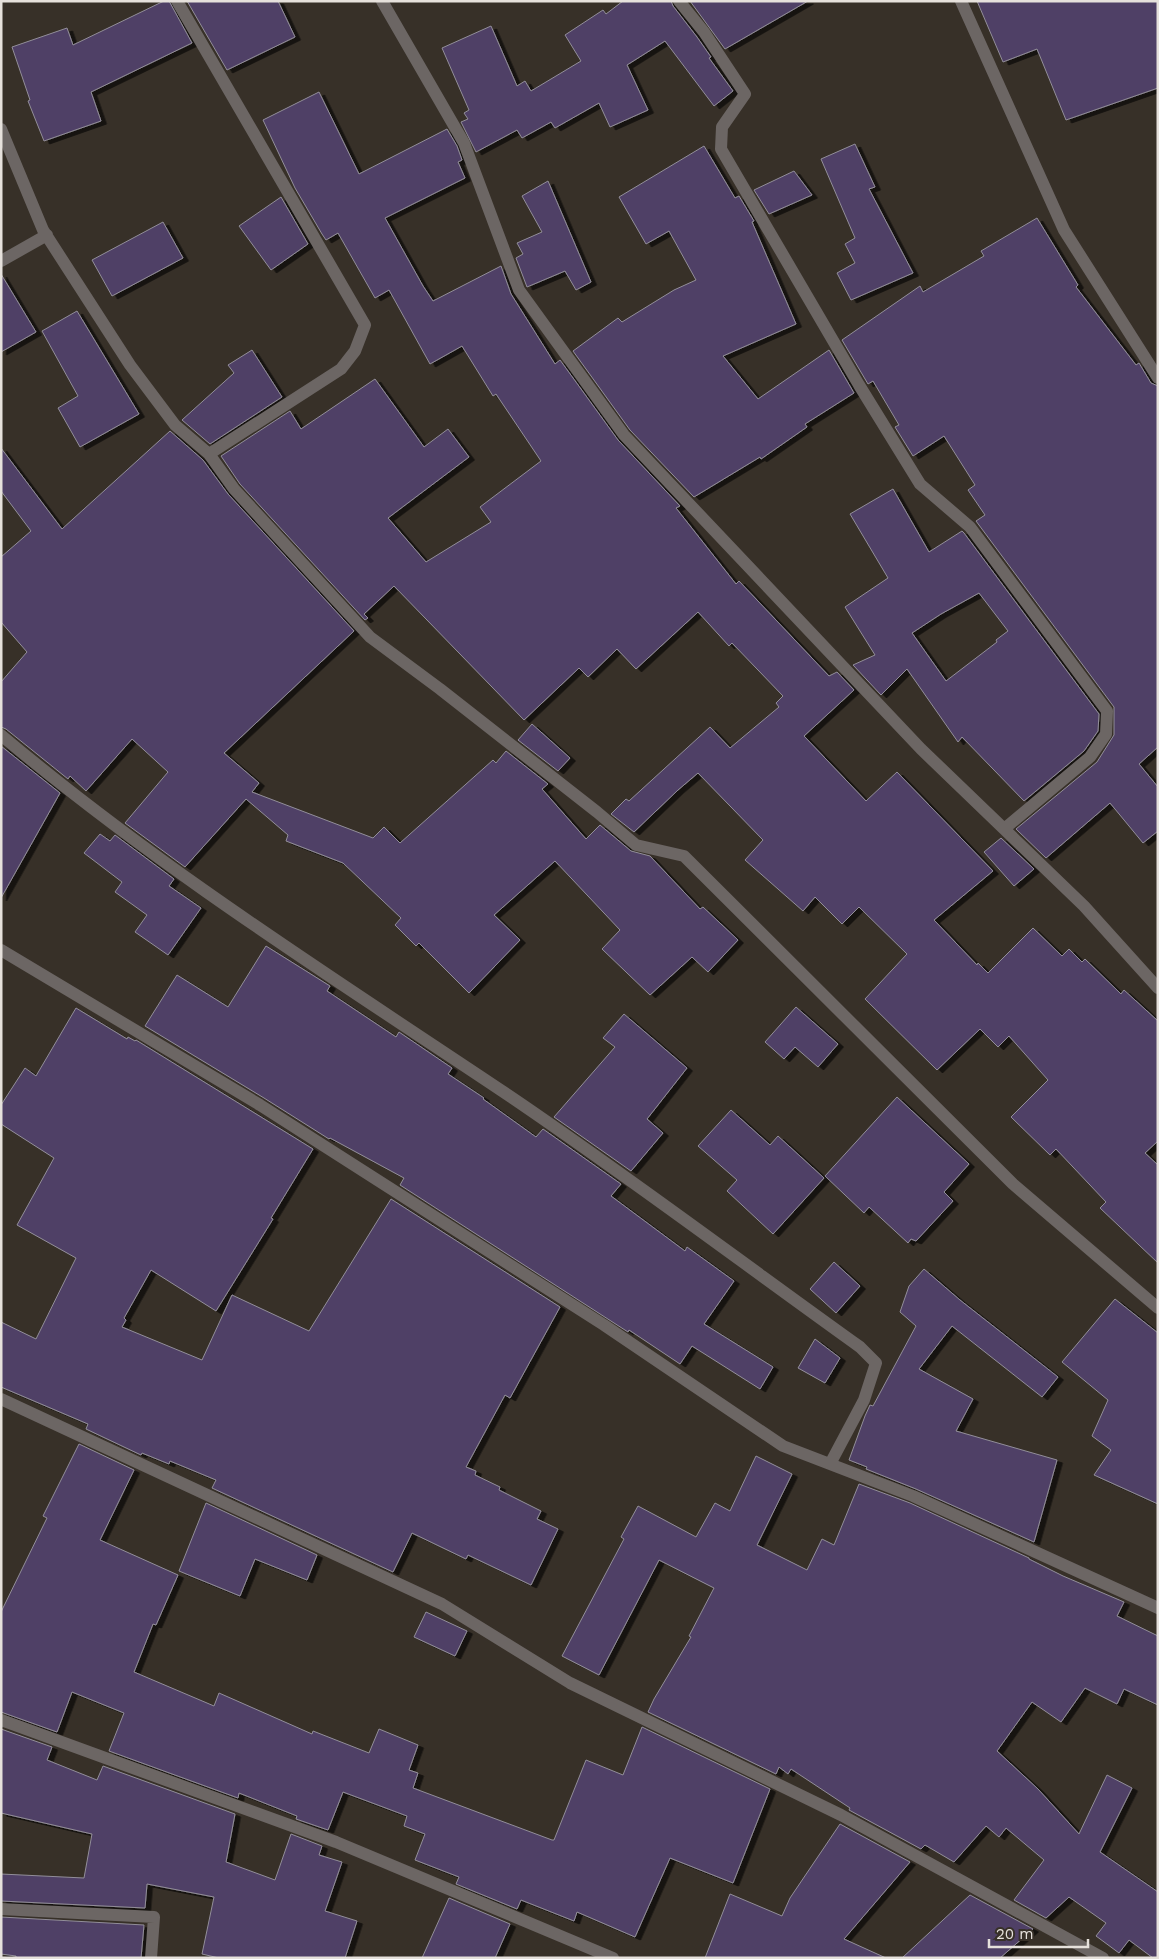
<svg xmlns="http://www.w3.org/2000/svg" width="1159" height="1959" viewBox="0 0 1159 1959" font-family="'Work Sans',sans-serif">
  <style>
    .building { fill: #4f4066; stroke: #928e99; fill-rule: evenodd; filter: url(#shadow) }
    .lines { fill: none; stroke-linecap: round; stroke-linejoin: round }
    .minor { stroke: #6c6664; stroke-width: 12 }
  </style>
  <defs>
    <filter id="shadow"><feDropShadow dx="5.5" dy="3" stdDeviation="0" flood-color="#0009"/></filter>
  </defs>
  <rect width="100%" height="100%" fill="#373028"/>
  <path class="building" d="M 164,1 L 169,1 L 192,43 L 91,92 L 101,121 L 44,141 L 28,101 L 30,100 L 12,47 L 67,28 L 73,45 Z
    M 187,1 L 278,1 L 295,37 L 227,70 Z
    M 623,1 L 671,1 L 673,6 L 697,37 L 711,57 L 709,58 L 733,91 L 714,106 L 665,41 L 627,65 L 648,110 L 610,127 L 599,103 L 555,128 L 551,122 L 522,138 L 517,130 L 476,152 L 461,122 L 468,119 L 464,113 L 469,110 L 442,48 L 491,26 L 517,86 L 525,81 L 531,91 L 581,61 L 565,35 L 603,10 L 606,14 Z
    M 690,1 L 808,1 L 725,49 Z
    M 977,1 L 1158,1 L 1158,88 L 1066,120 L 1037,49 L 1003,62 Z
    M 319,92 L 359,174 L 447,129 L 457,146 L 462,160 L 458,162 L 465,178 L 385,218 L 423,286 L 433,301 L 501,266 L 511,294 L 555,364 L 560,360 L 618,440 L 680,506 L 676,508 L 736,584 L 739,581 L 829,676 L 837,672 L 854,690 L 804,736 L 866,801 L 897,772 L 993,871 L 934,920 L 977,965 L 978,963 L 988,973 L 1033,928 L 1062,956 L 1069,949 L 1082,962 L 1085,959 L 1121,994 L 1124,990 L 1158,1021 L 1158,1141 L 1145,1153 L 1158,1165 L 1158,1263 L 1100,1208 L 1106,1202 L 1056,1149 L 1050,1155 L 1011,1117 L 1048,1080 L 1009,1036 L 998,1047 L 980,1029 L 937,1070 L 865,999 L 907,954 L 859,907 L 842,924 L 815,897 L 803,911 L 745,860 L 763,840 L 698,773 L 678,790 L 634,832 L 611,814 L 626,799 L 629,801 L 710,727 L 730,748 L 779,707 L 776,703 L 783,696 L 732,643 L 729,646 L 698,612 L 636,669 L 617,649 L 588,677 L 579,668 L 524,720 L 394,586 L 364,614 L 368,618 L 365,620 L 240,484 L 221,456 L 290,411 L 301,429 L 375,379 L 424,447 L 448,429 L 469,457 L 388,518 L 426,562 L 491,522 L 480,507 L 541,461 L 496,394 L 493,396 L 462,346 L 430,364 L 389,290 L 375,298 L 338,233 L 326,240 L 322,234 L 295,188 L 263,120 Z
    M 855,144 L 875,187 L 869,189 L 913,273 L 851,300 L 837,273 L 855,263 L 845,244 L 855,238 L 821,159 Z
    M 704,146 L 735,198 L 739,196 L 754,221 L 752,222 L 796,324 L 723,356 L 758,399 L 829,350 L 854,393 L 805,424 L 807,427 L 761,459 L 760,457 L 694,497 L 630,430 L 573,351 L 618,318 L 622,322 L 674,290 L 696,280 L 669,231 L 646,244 L 619,197 Z
    M 794,171 L 812,195 L 769,214 L 754,190 Z
    M 548,181 L 591,282 L 576,290 L 565,271 L 527,287 L 516,258 L 523,254 L 517,243 L 542,232 L 522,196 Z
    M 281,197 L 308,244 L 271,270 L 239,226 Z
    M 1037,218 L 1078,285 L 1076,287 L 1136,365 L 1139,363 L 1151,383 L 1158,386 L 1158,747 L 1139,764 L 1158,787 L 1158,831 L 1143,843 L 1110,803 L 1046,858 L 1016,829 L 1097,762 L 1114,735 L 1114,707 L 976,521 L 985,515 L 968,490 L 975,485 L 944,436 L 913,456 L 895,427 L 899,425 L 873,381 L 868,384 L 842,340 L 920,286 L 923,292 L 984,256 L 981,251 Z
    M 163,222 L 183,258 L 112,296 L 92,260 Z
    M 1,274 L 36,332 L 1,352 Z
    M 77,311 L 139,414 L 80,447 L 58,408 L 78,396 L 42,331 Z
    M 252,350 L 282,397 L 210,444 L 182,420 L 234,373 L 228,365 Z
    M 170,431 L 203,460 L 228,494 L 354,631 L 224,753 L 259,783 L 252,792 L 373,838 L 384,827 L 400,843 L 493,760 L 496,763 L 506,751 L 548,784 L 542,789 L 586,839 L 600,825 L 631,851 L 650,856 L 700,909 L 703,907 L 738,940 L 708,972 L 692,957 L 650,995 L 602,949 L 620,930 L 555,861 L 494,915 L 520,940 L 469,993 L 419,943 L 416,946 L 395,925 L 401,918 L 343,863 L 286,841 L 288,835 L 246,799 L 185,867 L 125,823 L 168,772 L 132,739 L 86,791 L 70,776 L 68,779 L 6,729 L 1,727 L 1,682 L 27,652 L 1,622 L 1,557 L 31,531 L 1,491 L 1,448 L 62,529 Z
    M 893,489 L 929,552 L 962,531 L 964,533 L 1099,714 L 1098,731 L 1084,751 L 1024,801 L 962,737 L 958,742 L 907,669 L 881,695 L 853,665 L 875,655 L 845,607 L 888,578 L 850,514 ZM 979,593 L 1008,631 L 996,640 L 997,642 L 946,681 L 912,633 L 941,614 Z
    M 532,724 L 570,758 L 558,771 L 518,740 Z
    M 1,746 L 60,793 L 1,898 Z
    M 100,834 L 110,841 L 115,835 L 174,879 L 169,886 L 201,908 L 168,955 L 135,932 L 147,915 L 115,892 L 122,882 L 84,853 Z
    M 1001,838 L 1034,869 L 1014,886 L 984,852 Z
    M 266,946 L 330,986 L 327,991 L 396,1037 L 399,1032 L 452,1068 L 448,1074 L 484,1098 L 483,1099 L 536,1137 L 543,1129 L 621,1184 L 611,1196 L 685,1251 L 687,1247 L 734,1281 L 704,1324 L 773,1367 L 760,1389 L 692,1346 L 680,1364 L 629,1330 L 628,1332 L 400,1185 L 404,1178 L 330,1138 L 329,1139 L 264,1098 L 145,1026 L 177,975 L 228,1007 Z
    M 796,1007 L 838,1044 L 818,1067 L 795,1047 L 784,1059 L 765,1042 Z
    M 76,1008 L 127,1039 L 128,1037 L 135,1041 L 136,1040 L 313,1149 L 271,1218 L 273,1219 L 216,1311 L 151,1270 L 124,1318 L 126,1320 L 122,1327 L 202,1360 L 232,1295 L 309,1331 L 391,1199 L 560,1307 L 510,1398 L 505,1395 L 466,1467 L 476,1471 L 475,1475 L 500,1487 L 499,1490 L 541,1511 L 537,1519 L 558,1529 L 531,1585 L 468,1555 L 466,1559 L 412,1533 L 393,1572 L 212,1488 L 216,1480 L 170,1461 L 169,1464 L 142,1453 L 141,1455 L 86,1429 L 88,1424 L 1,1387 L 1,1322 L 36,1339 L 76,1258 L 17,1225 L 54,1158 L 1,1124 L 1,1105 L 25,1068 L 36,1076 Z
    M 624,1014 L 687,1068 L 647,1119 L 663,1133 L 631,1171 L 554,1117 L 615,1047 L 603,1038 Z
    M 897,1097 L 969,1164 L 944,1192 L 953,1201 L 916,1241 L 911,1239 L 908,1243 L 869,1207 L 864,1213 L 825,1176 Z
    M 731,1110 L 770,1145 L 778,1136 L 824,1178 L 773,1234 L 727,1191 L 737,1180 L 698,1146 Z
    M 834,1262 L 860,1286 L 836,1313 L 810,1289 Z
    M 924,1269 L 960,1300 L 1058,1377 L 1042,1397 L 952,1326 L 919,1369 L 973,1399 L 956,1431 L 1057,1460 L 1034,1542 L 916,1489 L 866,1469 L 867,1467 L 849,1460 L 865,1416 L 870,1405 L 873,1406 L 916,1326 L 900,1312 L 909,1286 Z
    M 1115,1299 L 1158,1333 L 1158,1504 L 1094,1475 L 1111,1450 L 1092,1436 L 1108,1400 L 1062,1362 Z
    M 815,1339 L 840,1358 L 825,1383 L 798,1368 Z
    M 79,1444 L 134,1470 L 100,1540 L 178,1575 L 156,1625 L 153,1624 L 134,1672 L 214,1706 L 219,1693 L 312,1734 L 313,1731 L 369,1753 L 379,1729 L 418,1745 L 409,1770 L 418,1773 L 413,1788 L 552,1840 L 554,1840 L 586,1760 L 623,1775 L 642,1727 L 770,1789 L 733,1883 L 670,1858 L 635,1937 L 577,1912 L 574,1921 L 521,1900 L 517,1909 L 456,1884 L 459,1877 L 415,1860 L 425,1834 L 404,1826 L 407,1816 L 343,1792 L 328,1830 L 296,1819 L 297,1816 L 239,1793 L 238,1798 L 109,1751 L 124,1713 L 72,1692 L 57,1732 L 1,1712 L 1,1612 L 47,1518 L 43,1516 Z
    M 756,1456 L 792,1474 L 757,1545 L 807,1570 L 822,1539 L 834,1545 L 859,1484 L 910,1503 L 1029,1558 L 1029,1559 L 1063,1576 L 1124,1602 L 1117,1616 L 1158,1636 L 1158,1705 L 1124,1689 L 1117,1704 L 1085,1688 L 1061,1722 L 1032,1702 L 997,1751 L 1038,1789 L 1079,1834 L 1107,1775 L 1132,1788 L 1100,1852 L 1158,1892 L 1158,1958 L 1153,1958 L 1129,1940 L 1119,1953 L 1096,1936 L 1106,1923 L 1069,1897 L 1046,1918 L 1014,1900 L 1044,1860 L 1006,1828 L 999,1837 L 986,1826 L 954,1862 L 925,1845 L 921,1849 L 849,1810 L 850,1808 L 791,1769 L 788,1774 L 779,1767 L 776,1774 L 648,1712 L 654,1699 L 691,1637 L 689,1636 L 714,1588 L 659,1560 L 599,1675 L 562,1656 L 624,1539 L 621,1537 L 638,1506 L 696,1537 L 715,1503 L 730,1511 Z
    M 206,1503 L 317,1555 L 307,1580 L 255,1559 L 240,1596 L 179,1571 Z
    M 426,1612 L 467,1631 L 455,1656 L 414,1637 Z
    M 1,1729 L 52,1747 L 47,1760 L 97,1780 L 103,1766 L 235,1814 L 226,1862 L 275,1880 L 291,1834 L 322,1846 L 319,1855 L 342,1862 L 325,1911 L 357,1921 L 345,1958 L 219,1958 L 202,1954 L 214,1897 L 147,1884 L 145,1908 L 1,1901 L 1,1874 L 84,1878 L 92,1834 L 1,1813 Z
    M 840,1824 L 910,1862 L 844,1939 L 886,1958 L 705,1958 L 730,1894 L 782,1916 L 790,1898 Z
    M 970,1895 L 1033,1929 L 1000,1958 L 902,1958 Z
    M 449,1898 L 510,1924 L 495,1958 L 422,1958 Z
    M 1,1917 L 144,1925 L 141,1958 L 16,1958 L 16,1956 L 1,1954 Z"/>
  <g class="lines">
    <path class="minor" d="M 177,1 L 365,325 L 355,351 L 341,369 L 209,454
      M 382,1 L 464,143 L 519,290 L 624,435 L 921,749 L 1084,906 L 1158,988
      M 679,1 L 704,32 L 745,94 L 722,127 L 721,149 L 859,385 L 920,484 L 970,527 L 1107,711 L 1106,734 L 1090,757 L 1004,829
      M 961,1 L 1064,230 L 1158,378
      M 1,129 L 43,230 L 130,365 L 175,425 L 209,454 L 234,489 L 370,637 L 440,689 L 597,812 L 636,845 L 684,856 L 1013,1184 L 1158,1308
      M 1,261 L 47,235
      M 1,735 C 160,869 338,981 511,1097 C 629,1177 744,1264 860,1347 L 876,1363 L 864,1400 L 830,1464
      M 1,950 L 260,1105 L 604,1325 L 783,1446 L 913,1496 L 1158,1608
      M 1,1399 L 442,1604 L 570,1683 L 841,1815 L 1103,1958
      M 1,1720 L 336,1842 L 613,1958
      M 1,1909 L 154,1917 L 151,1958"/>
  </g>
  <rect width="1159" height="1959" fill="none" stroke="#e6e1dc" stroke-width="5"/>
  <path d="M989 1939v8h99v-8" fill="none" stroke="#e6e1dc" stroke-width="2.5"/>
  <text x="996" y="1939" font-size="15" fill="#e6e1dc" stroke="#373028" stroke-width="4" paint-order="stroke">20 m</text>
</svg>
